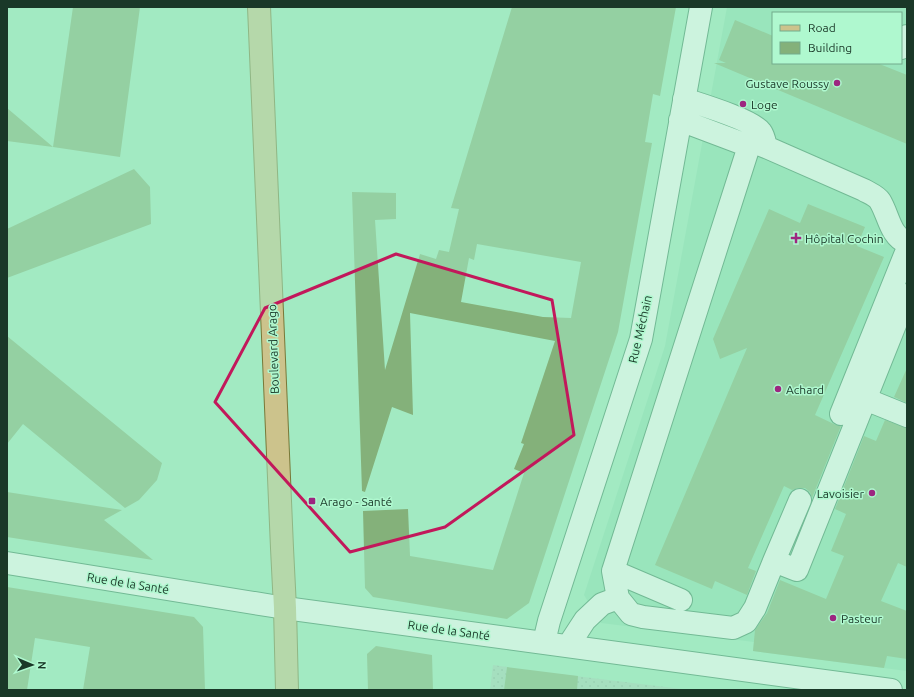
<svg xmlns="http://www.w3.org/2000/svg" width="914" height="697" viewBox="0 0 914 697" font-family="Ubuntu,sans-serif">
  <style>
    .built { fill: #8fe0b4; fill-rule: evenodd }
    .park { fill: url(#park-dots) }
    .building { fill: #84b17a; fill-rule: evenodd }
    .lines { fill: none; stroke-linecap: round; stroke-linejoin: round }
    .minor-casing { stroke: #38805d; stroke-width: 24 }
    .major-casing { stroke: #787838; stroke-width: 24 }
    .minor { stroke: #fff; stroke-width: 22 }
    .major { stroke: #ccc38c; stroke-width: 22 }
    .marked { fill: none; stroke: #c2185b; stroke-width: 3; stroke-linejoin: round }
    .poi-dot { fill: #9d2680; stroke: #aff8cf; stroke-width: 1.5 }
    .labels { text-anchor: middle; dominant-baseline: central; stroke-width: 3; stroke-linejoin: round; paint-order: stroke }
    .poi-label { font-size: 12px; fill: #1a3828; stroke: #aff8cf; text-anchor: start }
    .street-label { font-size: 12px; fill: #1a3828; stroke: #aff8cf }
  </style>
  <defs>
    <pattern id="park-dots" width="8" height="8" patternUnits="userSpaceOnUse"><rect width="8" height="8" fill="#a8d2ba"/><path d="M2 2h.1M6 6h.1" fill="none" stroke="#90b5a0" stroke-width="1.8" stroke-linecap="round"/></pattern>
  </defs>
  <rect width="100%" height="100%" fill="#a2eac2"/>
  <path class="built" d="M 727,7 L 907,7 L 907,671 L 753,651 L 754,642 L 601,623 L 584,595 L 665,346 ZM 773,13 L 901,13 L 901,63 L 773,63 Z"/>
  <path class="park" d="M 493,665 L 507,667 L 504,690 L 490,690 Z
    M 559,674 L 690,690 L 557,690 Z"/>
  <path class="building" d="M 73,7 L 140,7 L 120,157 L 53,147 Z
    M 512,7 L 676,7 L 660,96 L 653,94 L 645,142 L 652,143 L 618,332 L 529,603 L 507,619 L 373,597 L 365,588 L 363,511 L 408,509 L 410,556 L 493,570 L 524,473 L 514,469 L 524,444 L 521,443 L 555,341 L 410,313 L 413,415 L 392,407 L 365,492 L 362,491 L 352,192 L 396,193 L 396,219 L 375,220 L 385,370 L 420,254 L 436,259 L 439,250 L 449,252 L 459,209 L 451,208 ZM 477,244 L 581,262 L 571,318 L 543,317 L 461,302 L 469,258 L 474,260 Z
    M 735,20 L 773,36 L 773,63 L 877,63 L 907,75 L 907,144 L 714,63 L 726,63 L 719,60 Z
    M 7,108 L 53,147 L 7,141 Z
    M 134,169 L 150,187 L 151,224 L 7,278 L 7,229 Z
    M 808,204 L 865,227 L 857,246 L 884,257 L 815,415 L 836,425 L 841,426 L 812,498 L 810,492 L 805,488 L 798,488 L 792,490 L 784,486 L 748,568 L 756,571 L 747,595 L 715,581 L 712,589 L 655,565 L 747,348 L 720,359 L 713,339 L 740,276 L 769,209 L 800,223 Z
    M 7,336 L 162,463 L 157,480 L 139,500 L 125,508 L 23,424 L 7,444 Z
    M 907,368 L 907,403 L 894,397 Z
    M 885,420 L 907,428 L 907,567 L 898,563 L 881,601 L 907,611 L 907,659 L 887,656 L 884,668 L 753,651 L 755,630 L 767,613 L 780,580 L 826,599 L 844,556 L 831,551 L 846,514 L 835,509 L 864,436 L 876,441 Z
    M 7,492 L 122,510 L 104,520 L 153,560 L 7,537 Z
    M 7,587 L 194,617 L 203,627 L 205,690 L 83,690 L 90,647 L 35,638 L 27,690 L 7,690 Z
    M 376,646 L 432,655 L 433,690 L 368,690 L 367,654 Z
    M 507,667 L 578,676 L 577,690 L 504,690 Z"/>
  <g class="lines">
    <defs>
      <path id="minor" d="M 901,48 L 907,36
        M 684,99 C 699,104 753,120 761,132 C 764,136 765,143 766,147 L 864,190 C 869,193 877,196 880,201 C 889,216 890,236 907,243
        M 680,120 L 749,146
        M 865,399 L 907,416
        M 841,414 L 907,250
        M 774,561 L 800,500
        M 7,563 L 285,608 L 891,690
        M 613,571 L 618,598 L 631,614 L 643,617 L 733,628 L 746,622 L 755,608 L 774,561 L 797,570 L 907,295
        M 681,600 L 613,571 L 749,146 L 756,143 L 766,147
        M 544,642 L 549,621 L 641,339 L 701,7
        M 568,646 L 585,620 L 602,604 L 618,598"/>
      <path id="major" d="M 259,7 L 282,548 L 285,608 L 287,690"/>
    </defs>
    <use href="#minor" class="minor-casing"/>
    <use href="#major" class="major-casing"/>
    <use href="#minor" class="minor"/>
    <use href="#major" class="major"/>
  </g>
  <path d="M0 0H914V697H0ZM 396,254 L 552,300 L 574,435 L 445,527 L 350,552 L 215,402 L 265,308 Z" fill="#a2eac2" fill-opacity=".55" fill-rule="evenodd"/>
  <path class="marked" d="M 396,254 L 552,300 L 574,435 L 445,527 L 350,552 L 215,402 L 265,308 Z"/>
  <g class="poi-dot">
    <circle cx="837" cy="83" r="4"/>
    <circle cx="743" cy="104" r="4"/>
    <path d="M794 232h4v4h4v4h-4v4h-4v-4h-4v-4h4z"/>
    <circle cx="778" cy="389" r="4"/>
    <circle cx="872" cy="493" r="4"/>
    <rect x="308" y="497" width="8" height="8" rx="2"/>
    <circle cx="833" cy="618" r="4"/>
  </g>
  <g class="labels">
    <g class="poi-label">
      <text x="829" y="83" text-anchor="end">Gustave Roussy</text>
      <text x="751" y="104">Loge</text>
      <text x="805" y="238">Hôpital Cochin</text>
      <text x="786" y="389">Achard</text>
      <text x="864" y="493" text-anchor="end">Lavoisier</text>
      <text x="320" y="501">Arago - Santé</text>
      <text x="841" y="618">Pasteur</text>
    </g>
    <g class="street-label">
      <text transform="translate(640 329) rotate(-77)">Rue Méchain</text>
      <text transform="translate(273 349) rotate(-92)">Boulevard Arago</text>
      <text transform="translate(128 583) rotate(9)">Rue de la Santé</text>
      <text transform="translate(449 630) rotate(8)">Rue de la Santé</text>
    </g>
  </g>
  <rect width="914" height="697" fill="none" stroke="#1a3828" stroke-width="16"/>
  <rect x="772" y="12" width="130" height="52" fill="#aff8cf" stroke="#73ab8c"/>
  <rect x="780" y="25" width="20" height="6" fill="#ccc38c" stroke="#73ab8c"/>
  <text x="808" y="32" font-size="12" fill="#1a3828">Road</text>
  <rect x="780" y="42" width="20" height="12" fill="#84b17a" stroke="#73ab8c"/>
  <text x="808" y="52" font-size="12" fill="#1a3828">Building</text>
  <g transform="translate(32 665) rotate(92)" stroke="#aff8cf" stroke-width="3" paint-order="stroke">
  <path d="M0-3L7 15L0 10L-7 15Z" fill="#1a3828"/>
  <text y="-6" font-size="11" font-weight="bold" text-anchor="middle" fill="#1a3828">N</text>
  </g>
</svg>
